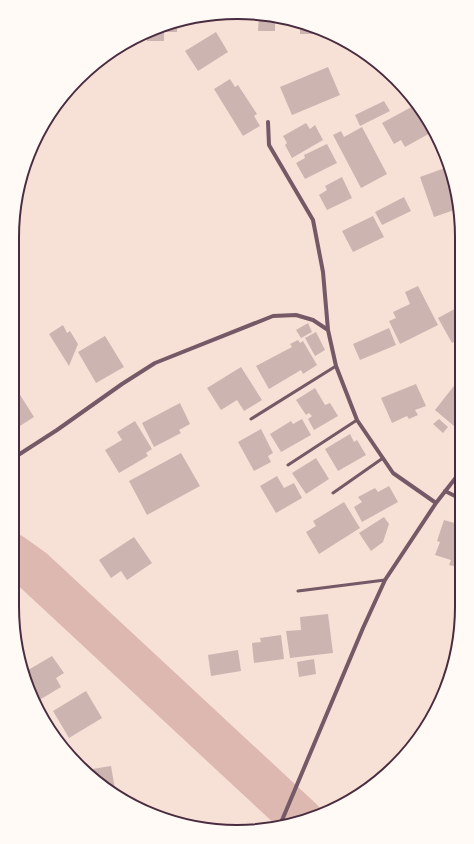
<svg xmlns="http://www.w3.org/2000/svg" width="474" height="844" viewBox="0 0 474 844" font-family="'Asap Condensed',sans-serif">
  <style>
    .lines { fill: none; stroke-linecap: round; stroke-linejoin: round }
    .river { stroke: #dcb8b0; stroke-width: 43 }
    .building { fill: #ccb4b1 }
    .service { stroke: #755966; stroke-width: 3 }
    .minor { stroke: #755966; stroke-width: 4 }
    .rim { fill: none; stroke: #4a2c40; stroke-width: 2 }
  </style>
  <rect width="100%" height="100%" fill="#f7e1d7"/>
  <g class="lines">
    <path class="river" d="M 12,555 L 33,570 L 302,820"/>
  </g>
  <path class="building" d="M 259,16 L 275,17 L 275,31 L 258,31 Z
    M 177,21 L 177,32 L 164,32 L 164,41 L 147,41 L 147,35 Z
    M 300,25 L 326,34 L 300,34 Z
    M 216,32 L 228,52 L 198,71 L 185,51 Z
    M 328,67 L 340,95 L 292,115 L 280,87 Z
    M 230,79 L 235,87 L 238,85 L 257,114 L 254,116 L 260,126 L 243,136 L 214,89 Z
    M 384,101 L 390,111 L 360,126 L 355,115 Z
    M 417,104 L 424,112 L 434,131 L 405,147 L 401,140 L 394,144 L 382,123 Z
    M 306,123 L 310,129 L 315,125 L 323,140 L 292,158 L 285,145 L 287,143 L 283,136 Z
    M 362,127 L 387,174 L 361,188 L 333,135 L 341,131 L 344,137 Z
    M 327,144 L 337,163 L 305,179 L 296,163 L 305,158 L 304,155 Z
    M 445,168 L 447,174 L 452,172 L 460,208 L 434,217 L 420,177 Z
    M 342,177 L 352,198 L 327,210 L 319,195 L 327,190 L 325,186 Z
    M 404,197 L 411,211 L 382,225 L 375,212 Z
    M 373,216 L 384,237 L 353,252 L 342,231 Z
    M 418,286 L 438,325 L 400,344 L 389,321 L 396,318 L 393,312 L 410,304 L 405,292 Z
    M 460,306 L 461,338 L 452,343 L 438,318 Z
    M 308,323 L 312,332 L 301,338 L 296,330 Z
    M 63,325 L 67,333 L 70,331 L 78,344 L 69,366 L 49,334 Z
    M 389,328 L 396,345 L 360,360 L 353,344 Z
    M 316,332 L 325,350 L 315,356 L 305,338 Z
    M 105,336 L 124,367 L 96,383 L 78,352 Z
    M 298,340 L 300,343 L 303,341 L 317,365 L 303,374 L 301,370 L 269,389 L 256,366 L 292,347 L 290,344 Z
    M 241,367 L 262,400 L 244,411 L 237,400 L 221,410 L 207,388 Z
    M 12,382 L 34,417 L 12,431 Z
    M 457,382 L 461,385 L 461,432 L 435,410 Z
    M 416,384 L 426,406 L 415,410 L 418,415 L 409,419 L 407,416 L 392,423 L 381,398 Z
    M 315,388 L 325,405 L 330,403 L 338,416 L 314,430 L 308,419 L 312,416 L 309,413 L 306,415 L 296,400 Z
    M 180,403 L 190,424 L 179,430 L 181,433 L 154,447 L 142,423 Z
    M 302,419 L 311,435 L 281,452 L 270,434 L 291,421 L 293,424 Z
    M 439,419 L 448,427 L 443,433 L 433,424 Z
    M 135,421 L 152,449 L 146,453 L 148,456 L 119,473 L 105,450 L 122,440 L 117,432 Z
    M 261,429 L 273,453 L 268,456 L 271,462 L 254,471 L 238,442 Z
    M 350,434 L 354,442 L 357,440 L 366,455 L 338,471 L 325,449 Z
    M 181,453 L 200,486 L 147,515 L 129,481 Z
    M 316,458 L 329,479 L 306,494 L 292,473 Z
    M 277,476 L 284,488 L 294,483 L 302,498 L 276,513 L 260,486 Z
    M 389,486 L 398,502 L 362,522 L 354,507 L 362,502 L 358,497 L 375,488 L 378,492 Z
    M 344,502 L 360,528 L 319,554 L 306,532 L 316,526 L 313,521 Z
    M 384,517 L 389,524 L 383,542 L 371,551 L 359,533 Z
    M 444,520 L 458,524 L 454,539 L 461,541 L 461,568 L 449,565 L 451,560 L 435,555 L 440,542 L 437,541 Z
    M 134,537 L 152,563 L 127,580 L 121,571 L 111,578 L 99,560 Z
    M 328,614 L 333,653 L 290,658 L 286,631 L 301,630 L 300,617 Z
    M 281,635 L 284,659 L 254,663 L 252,643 L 261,642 L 260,638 Z
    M 238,650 L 241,671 L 211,676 L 208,655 Z
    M 52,656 L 64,673 L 56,678 L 61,687 L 36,702 L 24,679 L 23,673 Z
    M 314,659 L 316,674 L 299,677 L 297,662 Z
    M 86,691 L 102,718 L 69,738 L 53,711 Z
    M 111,766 L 116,795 L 114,795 L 86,770 Z"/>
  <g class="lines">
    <path class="service" d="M 251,419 L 336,366
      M 288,465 L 357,420
      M 333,493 L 383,458
      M 298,591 L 385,580"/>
    <path class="minor" d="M 268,122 L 269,145 L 313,220 L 323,272 L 328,330
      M 12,459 L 57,430 L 122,384 L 155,363 L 273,316 L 296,315 L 313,320 L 328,330 L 336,366 L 357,420 L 393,473 L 436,503
      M 445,491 L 461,499
      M 280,825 L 363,628 L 385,580 L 436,503 L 461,471"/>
  </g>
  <path d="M0 0H474V844H0ZM237 19H237A218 218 0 0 1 455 237V607A218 218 0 0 1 237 825H237A218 218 0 0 1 19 607V237A218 218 0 0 1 237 19Z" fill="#fffaf5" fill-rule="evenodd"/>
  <path class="rim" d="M237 19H237A218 218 0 0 1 455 237V607A218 218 0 0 1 237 825H237A218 218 0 0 1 19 607V237A218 218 0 0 1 237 19Z"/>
</svg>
